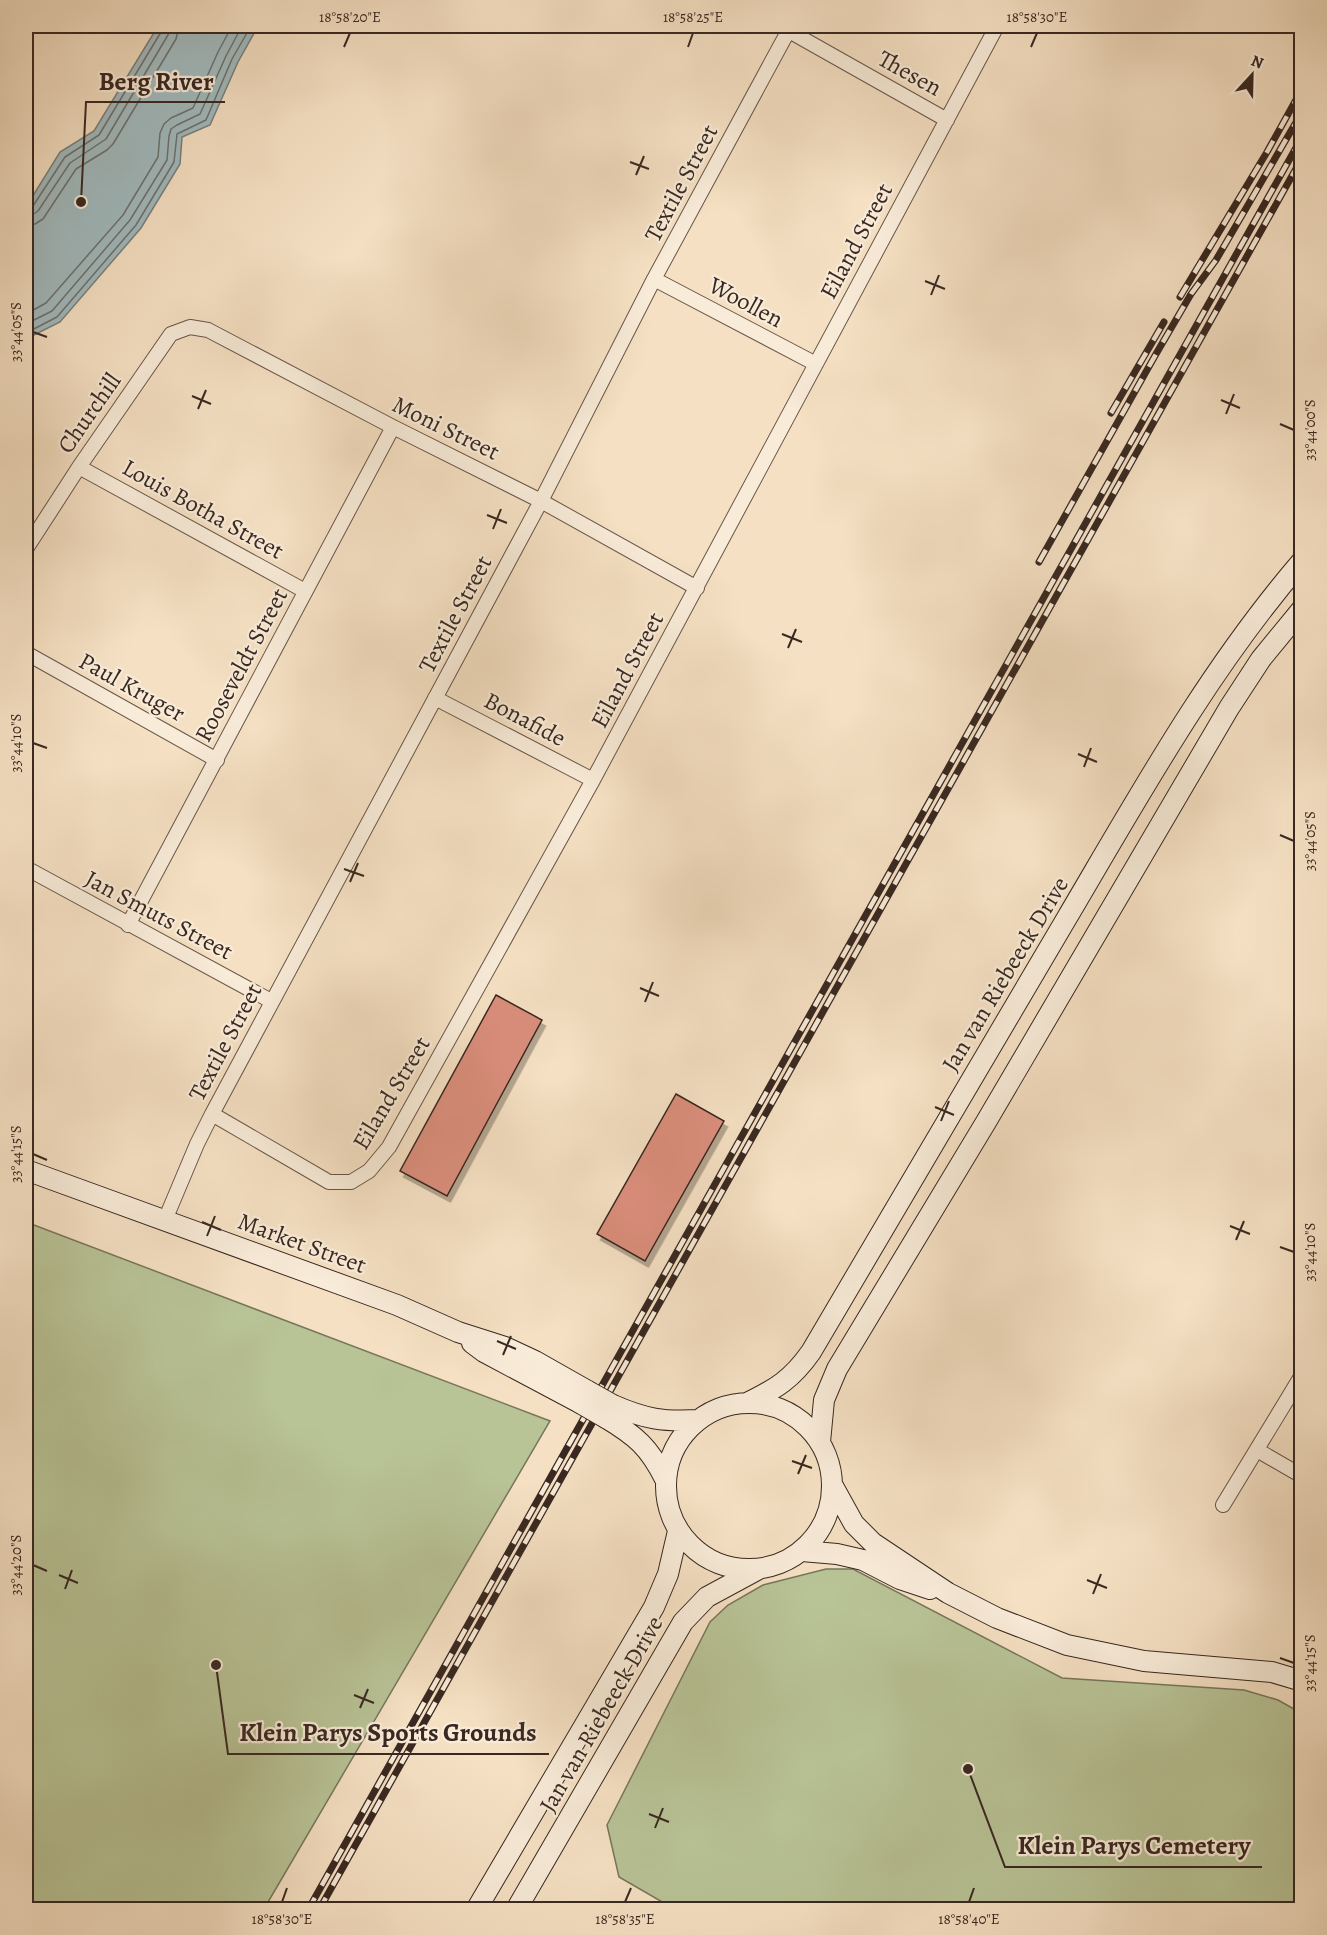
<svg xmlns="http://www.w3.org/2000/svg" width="1327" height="1935" viewBox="0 0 1327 1935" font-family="Alegreya,serif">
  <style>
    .green { fill: #b8c396; stroke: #78765c; stroke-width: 1.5 }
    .water { fill: #a1babe; stroke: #77807f; stroke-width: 1.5 }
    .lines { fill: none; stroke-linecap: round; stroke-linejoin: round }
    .shore { stroke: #6d7170; stroke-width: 1.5 }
    .building { fill: #da8e7b; stroke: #392821; stroke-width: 1.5; filter: url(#shadow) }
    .street-casing { stroke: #68564a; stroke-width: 16 }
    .secondary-casing { stroke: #392821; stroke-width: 22 }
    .street { stroke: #f8ebd8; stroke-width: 14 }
    .secondary { stroke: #f8ebd8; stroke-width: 20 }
    .rail-casing { stroke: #392821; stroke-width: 7 }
    .rail { stroke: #f8ebd8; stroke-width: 4.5; stroke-dasharray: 14; stroke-linecap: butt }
    .secondary-bridge-casing { stroke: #392821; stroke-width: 22; stroke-linecap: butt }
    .secondary-bridge { stroke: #f8ebd8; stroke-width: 20 }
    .ticks { fill: none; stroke: #392821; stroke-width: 2 }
    .labels { text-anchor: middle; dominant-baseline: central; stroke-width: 4.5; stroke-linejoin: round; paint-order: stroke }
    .street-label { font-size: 24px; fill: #392821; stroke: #f8ebd8 }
    .leader { fill: none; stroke: #392821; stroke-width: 2 }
    .callout-dot { fill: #392821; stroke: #f8ebd8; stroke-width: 2 }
    .callout-label { font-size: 26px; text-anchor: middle; font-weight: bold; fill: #392821; stroke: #f8ebd8; stroke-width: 4.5; stroke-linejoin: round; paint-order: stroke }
    .neatline { fill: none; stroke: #392821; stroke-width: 2 }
    .ticks-label { font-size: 15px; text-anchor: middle; fill: #392821 }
  </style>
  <defs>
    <filter id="shadow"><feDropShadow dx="3.5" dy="6" stdDeviation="0" flood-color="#0004"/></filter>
  </defs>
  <rect width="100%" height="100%" fill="#f5e0c3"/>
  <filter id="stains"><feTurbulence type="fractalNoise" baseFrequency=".00333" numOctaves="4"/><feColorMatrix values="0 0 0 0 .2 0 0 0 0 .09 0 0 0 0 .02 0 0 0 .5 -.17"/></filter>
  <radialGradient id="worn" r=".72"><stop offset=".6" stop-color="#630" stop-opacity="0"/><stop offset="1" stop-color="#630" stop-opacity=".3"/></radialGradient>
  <path class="green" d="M 26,1222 L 550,1421 L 264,1909 L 26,1909 Z
    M 826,1569 L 853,1569 L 1062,1678 L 1244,1690 L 1278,1700 L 1301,1713 L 1301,1909 L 676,1910 L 619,1877 L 607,1825 L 710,1622 L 728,1605 L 763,1585 Z"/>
  <path class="water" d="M 158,26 L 258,26 L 238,62 L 210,125 L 182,137 L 180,164 L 141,228 L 60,322 L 26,339 L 26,207 L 60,152 L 94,131 Z"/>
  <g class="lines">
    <path class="shore" d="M 26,209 L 33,206 L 65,157 L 99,135 L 161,32 L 163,26
      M 26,216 L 32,215 L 38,211 L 70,163 L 106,139 L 168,35 L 170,26
      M 26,225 L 35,224 L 43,219 L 76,169 L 107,150 L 113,144 L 176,39 L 179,26
      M 26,314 L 46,303 L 123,215 L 158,157 L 160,133 L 164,124 L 171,118 L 193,108 L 218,52 L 232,26
      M 26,324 L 52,311 L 130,220 L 167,160 L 169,136 L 171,129 L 177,125 L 200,114 L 226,56 L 242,26
      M 26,333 L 57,317 L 136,225 L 174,162 L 177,134 L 206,120 L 232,59 L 251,26"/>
  </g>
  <path class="building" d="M 496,995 L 542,1020 L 447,1196 L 400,1171 Z
    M 676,1094 L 724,1121 L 645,1261 L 597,1234 Z"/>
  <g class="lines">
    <defs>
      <path id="street" d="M 789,31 L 947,120
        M 654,279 L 816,364
        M 79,467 L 305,591
        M 26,549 L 79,467 L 171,334 L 190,327 L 208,330 L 393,427 L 541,501 L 697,588
        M 26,653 L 217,760
        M 435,698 L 593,780
        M 26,868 L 271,1001
        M 128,925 L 393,427
        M 212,1114 L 329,1182 L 351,1182 L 369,1171 L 389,1147 L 593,780 L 997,26
        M 165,1220 L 197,1144 L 212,1114 L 541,501 L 654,279 L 791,26
        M 1257,1450 L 1302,1476
        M 1223,1505 L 1302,1375"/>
      <path id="secondary" d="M 26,1170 L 397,1305 L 458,1332 L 505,1347 L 535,1361 L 588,1391
        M 472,1343 L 484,1352 L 580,1403
        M666 1486a83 83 0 1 1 166 0a83 83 0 1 1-166 0Z
        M 747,1403 C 776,1389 792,1379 811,1352 C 897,1207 983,1062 1068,916 C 1140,794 1209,669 1302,561
        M 613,1405 C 645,1419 663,1422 698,1420
        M 606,1418 C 636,1436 649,1447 665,1479
        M 820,1442 L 824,1400 L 837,1369 L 986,1122 L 1229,708 L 1261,659 L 1302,609
        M 833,1486 L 854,1524 L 873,1543 L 948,1593 L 997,1618 L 1067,1645 L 1144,1661 L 1272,1672 L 1302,1681
        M 802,1551 L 837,1554 L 863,1560 L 900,1579 L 930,1589
        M 476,1910 L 654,1607 L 668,1574 L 678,1531
        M 516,1910 L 683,1622 L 707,1597 L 757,1570"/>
    </defs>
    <use href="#street" class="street-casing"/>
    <use href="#secondary" class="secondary-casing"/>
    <use href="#street" class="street"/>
    <use href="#secondary" class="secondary"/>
    <defs>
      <path id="rail" d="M 1180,297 L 1267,152 L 1302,89
        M 1111,413 L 1164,322
        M 1039,562 L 1156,354 L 1191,294 L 1216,260 L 1302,112
        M 308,1910 L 1302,137
        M 319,1910 L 1302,158"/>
    </defs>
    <use href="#rail" class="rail-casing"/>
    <use href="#rail" class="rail"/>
    <defs>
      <path id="secondary-bridge" d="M 588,1391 L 613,1405
        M 580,1403 L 606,1418"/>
    </defs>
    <use href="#secondary-bridge" class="secondary-bridge-casing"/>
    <use href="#secondary-bridge" class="secondary-bridge"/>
  </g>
  <path class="ticks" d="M 344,47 L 350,33M 688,47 L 693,33M 1031,47 L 1037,33M 630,162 L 649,169M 636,175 L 644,156M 925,281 L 945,289M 931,295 L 939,275M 33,332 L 47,337M 192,396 L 211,404M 1221,400 L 1240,408M 198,409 L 206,390M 1226,414 L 1234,394M 1280,424 L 1294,430M 487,515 L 507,523M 493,529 L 501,509M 782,634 L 802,642M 788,648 L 796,629M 33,743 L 47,748M 1078,754 L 1097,762M 1084,767 L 1091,748M 1280,835 L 1294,841M 344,869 L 364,876M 350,882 L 358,863M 640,988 L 659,996M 645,1002 L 653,982M 935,1107 L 954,1115M 941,1121 L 949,1101M 33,1154 L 47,1160M 202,1222 L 221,1230M 1230,1226 L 1250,1234M 207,1236 L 215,1216M 1236,1240 L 1244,1221M 1280,1247 L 1294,1252M 497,1341 L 516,1349M 503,1355 L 511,1336M 792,1461 L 812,1468M 798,1474 L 806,1455M 33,1565 L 47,1571M 59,1575 L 78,1583M 1087,1580 L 1107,1588M 65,1589 L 72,1570M 1093,1594 L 1101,1574M 1280,1658 L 1294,1663M 354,1695 L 374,1703M 360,1708 L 368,1689M 649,1814 L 669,1822M 655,1828 L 663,1808M 282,1902 L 287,1888M 625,1902 L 631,1888M 969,1902 L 974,1888"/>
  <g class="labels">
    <g class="street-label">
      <text transform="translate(910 73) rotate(29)">Thesen</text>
      <text transform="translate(681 183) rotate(-62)">Textile Street</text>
      <text transform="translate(856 241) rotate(-62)">Eiland Street</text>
      <text transform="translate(746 302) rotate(28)">Woollen</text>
      <text transform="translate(89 413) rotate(-55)">Churchill</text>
      <text transform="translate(446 428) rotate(26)">Moni Street</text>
      <text transform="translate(203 509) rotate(29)">Louis Botha Street</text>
      <text transform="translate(455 614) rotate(-62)">Textile Street</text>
      <text transform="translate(241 665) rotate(-62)">Rooseveldt Street</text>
      <text transform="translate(627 670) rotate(-62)">Eiland Street</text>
      <text transform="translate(132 687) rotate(29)">Paul Kruger</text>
      <text transform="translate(525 719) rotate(28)">Bonafide</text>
      <text transform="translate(159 915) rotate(28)">Jan Smuts Street</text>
      <text transform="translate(1005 974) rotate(-59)">Jan van Riebeeck Drive</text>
      <text transform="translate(225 1042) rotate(-62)">Textile Street</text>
      <text transform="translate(391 1093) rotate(-59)">Eiland Street</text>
      <text transform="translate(302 1243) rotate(20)">Market Street</text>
      <text transform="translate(601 1714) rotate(-60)">Jan van Riebeeck Drive</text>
    </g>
  </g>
  <path class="leader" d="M81 202L86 102H225M216 1665L228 1754H549M968 1769L1005 1867H1262"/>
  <g class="callout-dot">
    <circle cx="81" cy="202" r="6"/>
    <circle cx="216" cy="1665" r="6"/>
    <circle cx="968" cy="1769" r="6"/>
  </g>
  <g class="callout-label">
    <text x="156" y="90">Berg River</text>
    <text x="388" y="1741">Klein Parys Sports Grounds</text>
    <text x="1134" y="1854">Klein Parys Cemetery</text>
  </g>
  <rect width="1327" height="1935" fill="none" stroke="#f5e0c3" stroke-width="66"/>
  <g transform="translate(1252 75) rotate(22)" stroke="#f8ebd8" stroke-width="4.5" paint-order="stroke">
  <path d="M0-4.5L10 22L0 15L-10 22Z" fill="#392821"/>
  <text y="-9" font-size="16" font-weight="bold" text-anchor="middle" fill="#392821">N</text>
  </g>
  <rect x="33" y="33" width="1261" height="1869" class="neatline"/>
  <g class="ticks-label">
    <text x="350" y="22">18°58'20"E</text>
    <text x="693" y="22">18°58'25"E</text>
    <text x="1037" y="22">18°58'30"E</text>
    <text transform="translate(16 332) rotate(-90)" y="5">33°44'05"S</text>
    <text transform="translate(1310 430) rotate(-90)" y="5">33°44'00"S</text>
    <text transform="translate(16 743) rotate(-90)" y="5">33°44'10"S</text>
    <text transform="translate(1310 841) rotate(-90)" y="5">33°44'05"S</text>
    <text transform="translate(16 1154) rotate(-90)" y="5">33°44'15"S</text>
    <text transform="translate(1310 1252) rotate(-90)" y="5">33°44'10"S</text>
    <text transform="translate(16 1565) rotate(-90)" y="5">33°44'20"S</text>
    <text transform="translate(1310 1663) rotate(-90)" y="5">33°44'15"S</text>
    <text x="282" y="1924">18°58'30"E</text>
    <text x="625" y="1924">18°58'35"E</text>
    <text x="969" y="1924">18°58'40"E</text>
  </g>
  <rect width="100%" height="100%" filter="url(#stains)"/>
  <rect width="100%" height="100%" fill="url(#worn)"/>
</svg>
